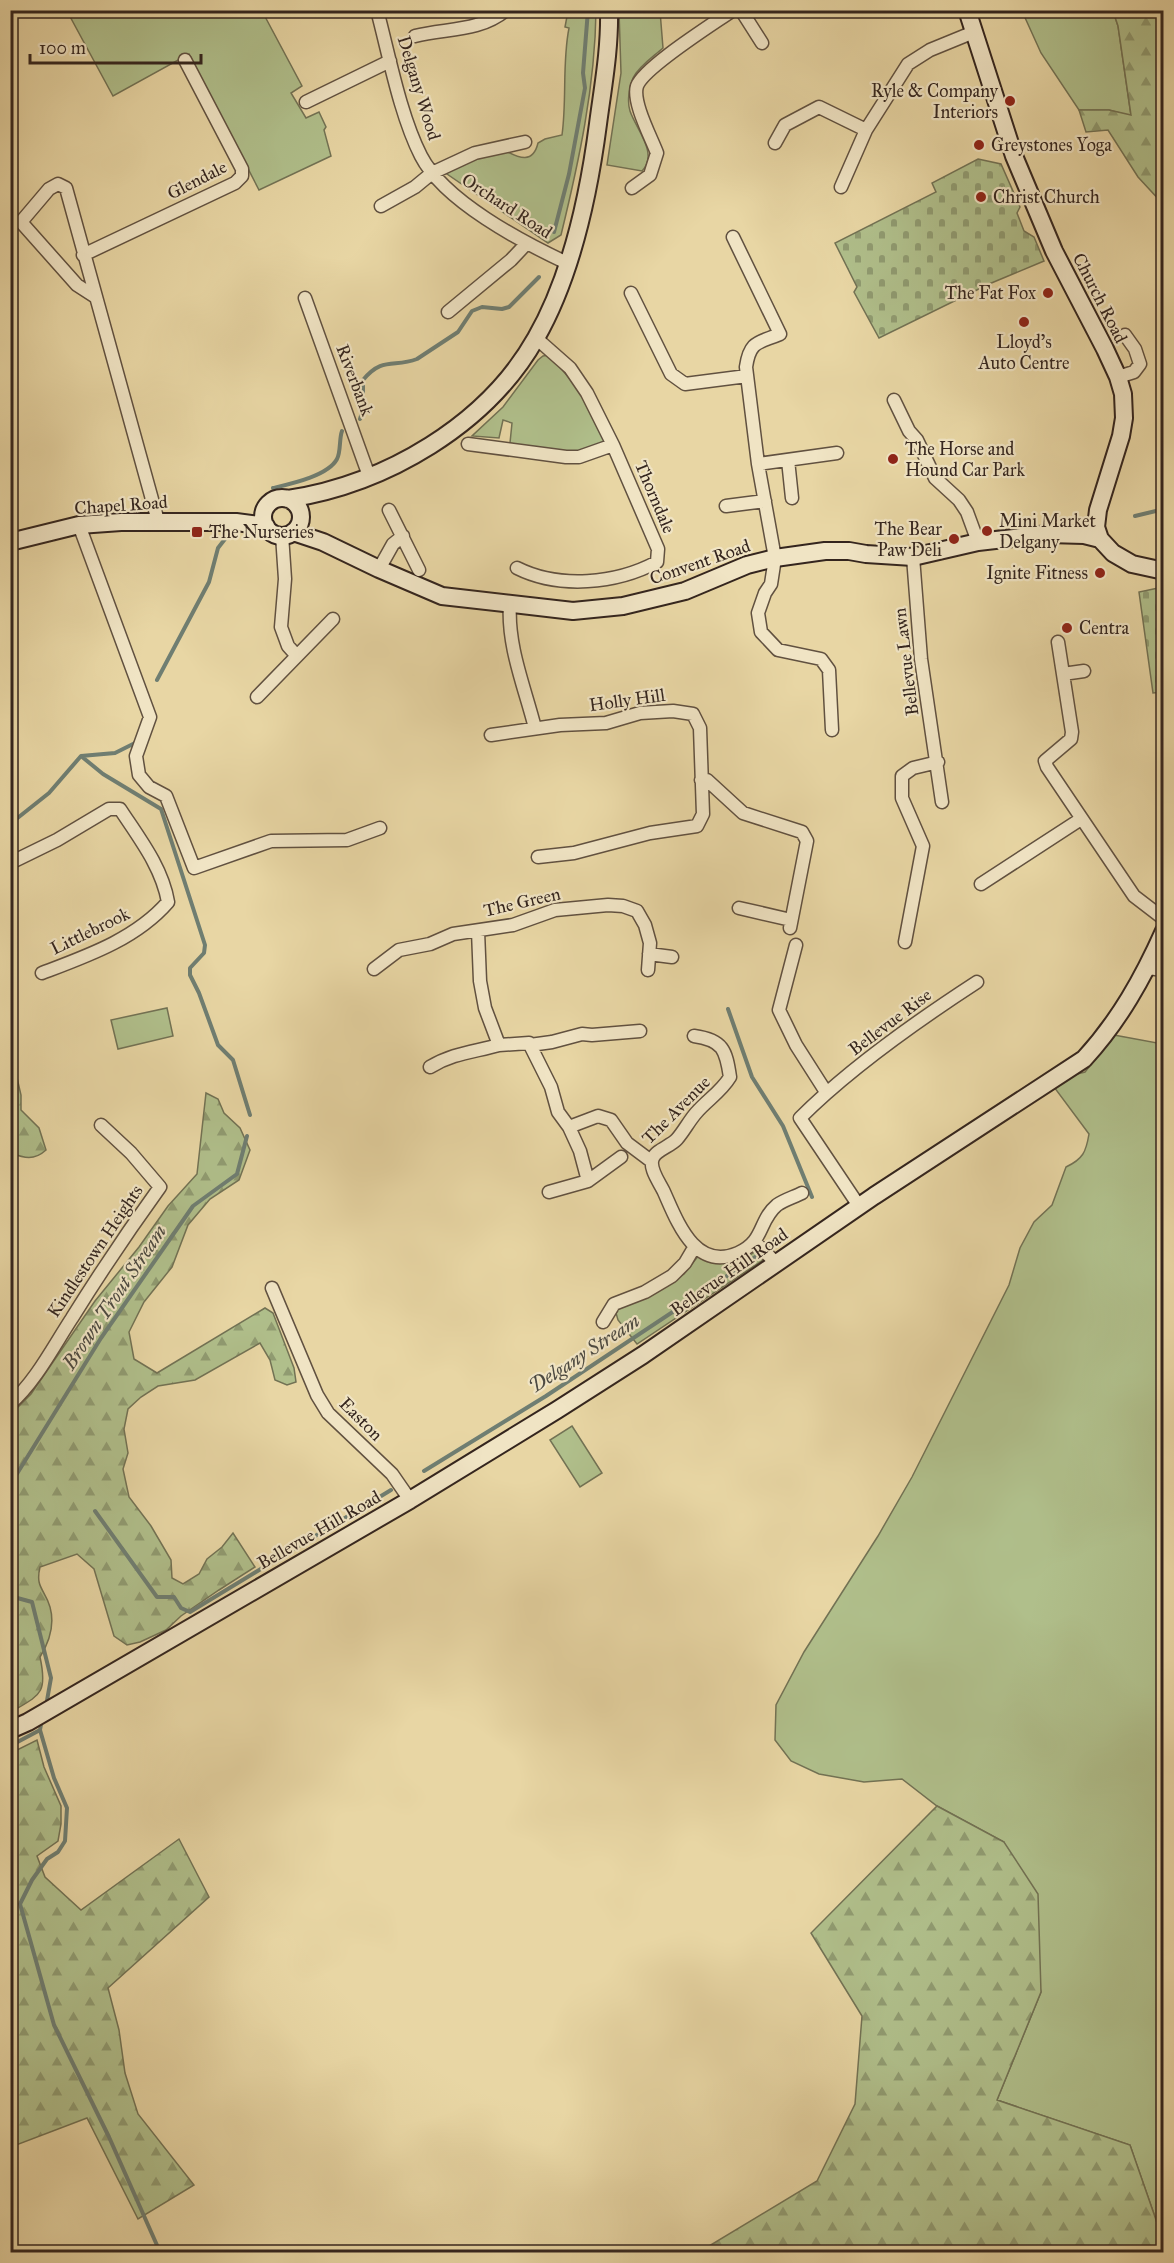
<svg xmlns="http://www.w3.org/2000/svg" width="1174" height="2263" viewBox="0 0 1174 2263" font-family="'IM FELL Great Primer',serif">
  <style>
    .grass { fill: #b0bf8b; stroke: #727254; stroke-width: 1.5 }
    .forest { fill: url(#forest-firs); stroke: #727254; stroke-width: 1.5 }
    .cemetery { fill: url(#cemetery-stones); stroke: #727254; stroke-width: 1.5 }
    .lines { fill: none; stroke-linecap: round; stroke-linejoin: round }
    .stream { stroke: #6f7e72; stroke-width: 4 }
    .street-casing { stroke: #615140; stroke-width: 15 }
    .secondary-casing { stroke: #34251e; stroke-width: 20 }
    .street { stroke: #f0e4c4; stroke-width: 12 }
    .secondary { stroke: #f0e4c4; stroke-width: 16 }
    .poi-dot { fill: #8f2418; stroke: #f0e4c4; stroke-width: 2 }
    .labels { text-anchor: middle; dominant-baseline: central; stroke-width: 4.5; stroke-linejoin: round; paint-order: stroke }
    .street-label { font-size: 18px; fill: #34251e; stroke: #f0e4c4 }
    .poi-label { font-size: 18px; fill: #34251e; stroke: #f0e4c4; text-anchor: start }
    .water-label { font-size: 20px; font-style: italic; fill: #4d4a41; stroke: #f0e4c4 }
  </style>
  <defs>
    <pattern id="forest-firs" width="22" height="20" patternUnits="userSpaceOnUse" patternTransform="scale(1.5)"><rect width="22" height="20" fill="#b0bf8b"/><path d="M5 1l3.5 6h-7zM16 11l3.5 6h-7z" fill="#909b71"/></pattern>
    <pattern id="cemetery-stones" width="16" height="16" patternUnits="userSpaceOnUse" patternTransform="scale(1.5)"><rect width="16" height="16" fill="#b0bf8b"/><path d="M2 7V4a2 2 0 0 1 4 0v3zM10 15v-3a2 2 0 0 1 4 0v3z" fill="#909b71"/></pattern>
  </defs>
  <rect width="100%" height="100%" fill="#e8d6a4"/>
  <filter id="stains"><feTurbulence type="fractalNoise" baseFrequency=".00333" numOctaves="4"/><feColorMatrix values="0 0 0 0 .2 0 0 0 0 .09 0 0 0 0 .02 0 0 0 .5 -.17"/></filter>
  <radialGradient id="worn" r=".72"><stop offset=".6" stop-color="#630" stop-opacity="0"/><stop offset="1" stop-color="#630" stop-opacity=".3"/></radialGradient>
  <path class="grass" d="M 248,10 L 250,12 L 262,11 L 302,86 L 291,93 L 306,118 L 319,112 L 326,127 L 324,130 L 331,156 L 259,190 L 189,54 L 113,96 L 67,11 Z
    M 568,11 L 596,11 C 595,87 579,161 561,235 L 548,243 L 447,174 L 449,169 L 467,159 L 506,151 C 519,158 533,164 538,143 L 545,139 L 562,135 C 567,99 562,63 569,28 L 565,27 Z
    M 619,11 L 660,11 L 663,48 C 653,57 639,66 633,78 C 629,87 627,102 630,111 C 636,129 659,154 642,171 L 607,165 L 621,73 Z
    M 1022,11 L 1113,11 L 1118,26 L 1131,116 L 1109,110 L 1079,110 L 1041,53 Z
    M 549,355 L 578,388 L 605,440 C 581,463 538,449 510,443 L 512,423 L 503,420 L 499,438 L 472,436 L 503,407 L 538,360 L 543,356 Z
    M 167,1008 L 173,1036 L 118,1049 L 111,1020 Z
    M 1114,1035 L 1163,1044 L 1163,2240 L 1130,2145 L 997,2100 L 1041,1992 L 1004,1842 L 937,1806 L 902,1779 L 864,1782 L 819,1774 L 791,1761 L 775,1740 L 776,1705 L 804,1652 L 878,1536 L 912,1477 L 1009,1285 L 1020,1248 L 1034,1222 L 1052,1205 L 1066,1167 C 1083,1159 1086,1152 1089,1134 L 1054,1087 L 1069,1076 L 1085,1072 Z
    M 757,1250 L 766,1258 L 637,1344 L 618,1320 L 616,1313 L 620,1307 L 652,1294 L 684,1274 L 699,1255 C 724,1265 735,1268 757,1250 Z
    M 572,1426 L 602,1473 L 580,1487 L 550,1440 Z"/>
  <path class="forest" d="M 1113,11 L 1163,11 L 1163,204 L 1138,177 L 1108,130 L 1086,132 L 1079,110 L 1109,110 L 1131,115 L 1118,26 Z
    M 11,1062 L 14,1065 L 21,1095 L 21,1110 L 39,1128 L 46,1150 C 34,1161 24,1158 11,1153 Z
    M 206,1093 L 218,1099 L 224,1113 L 240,1128 L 250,1150 L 239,1180 L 210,1199 L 188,1225 L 172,1267 L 144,1302 L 129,1332 L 134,1359 L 157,1373 L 265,1308 L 273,1313 L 294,1368 L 296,1382 L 287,1385 L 275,1380 L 270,1360 L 260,1343 L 195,1380 L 158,1386 L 141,1397 L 128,1409 L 124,1429 L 128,1453 L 123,1469 L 129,1497 L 151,1526 L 171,1560 L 172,1578 L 183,1584 L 199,1574 L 207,1559 L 222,1547 L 233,1533 L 255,1567 L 219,1590 L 181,1616 L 166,1630 L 140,1642 L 127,1645 L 114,1636 L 94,1569 L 77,1554 L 40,1567 C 35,1588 45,1589 50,1607 C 55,1625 50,1641 40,1657 C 48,1694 40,1695 11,1712 L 11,1414 L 31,1394 L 95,1301 L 139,1247 L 168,1206 L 197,1174 Z
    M 37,1740 L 44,1767 L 61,1806 L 61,1824 L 58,1841 L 37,1856 L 45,1877 L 81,1910 L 179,1839 L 209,1897 L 108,1988 L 119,2030 L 125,2073 L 138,2114 L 194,2185 L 138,2219 L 87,2118 L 11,2147 L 11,1753 Z
    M 937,1806 L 1004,1842 L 1038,1894 L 1041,1992 L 997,2100 L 1130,2145 L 1163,2240 L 1163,2252 L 699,2252 L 817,2181 L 855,2104 L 862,2016 L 811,1933 Z"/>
  <path class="cemetery" d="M 978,159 L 1001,164 L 1020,207 L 1017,213 L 1024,231 L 1034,237 L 1044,261 L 989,284 L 879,338 L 854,292 L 857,287 L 835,243 L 936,192 L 932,183 Z
    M 1163,587 L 1163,692 L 1153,693 L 1139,592 Z"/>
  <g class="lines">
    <path class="stream" d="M 1164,95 L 1160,99 L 1164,107
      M 554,232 L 569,174 L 585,88 L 583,73 L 588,10
      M 360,419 L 363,409 L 363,380 C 383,356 394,368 417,359 L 458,332 L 472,311 L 482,307 L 502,309 L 509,307 L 539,277
      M 273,488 C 290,484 328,476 337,459 C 341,452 339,439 342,431
      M 1135,516 L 1164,509
      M 157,680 L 209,582 L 218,548 L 225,539
      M 81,756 L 103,774 L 161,809 L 205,945 L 204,953 L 190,968 L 190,975 L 199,993 L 218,1045 L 233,1060 L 250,1115
      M 10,824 L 49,793 L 81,756 L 115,753 L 137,742
      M 728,1009 L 752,1077 L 783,1126 L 812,1197
      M 424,1471 L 546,1396 L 757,1256
      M 10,1485 L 101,1338 L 193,1206 L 237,1174 L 247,1136
      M 95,1511 L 157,1597 L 174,1597 L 181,1608 L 190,1612 L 391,1490
      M 10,1596 L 32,1602 L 51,1678 L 46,1706
      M 40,1730 L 54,1778 L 67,1808 L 65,1841 L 58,1852 L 47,1859 L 32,1880 L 20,1904 L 54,2025 L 109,2137 L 160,2252
      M 10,1746 L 40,1730 L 42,1719"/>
    <defs>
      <path id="street" d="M 377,10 C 389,55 400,115 421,156 C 444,201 522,242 567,263
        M 741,10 L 762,43
        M 415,36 C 447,28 479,32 506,10
        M 306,102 L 390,61
        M 775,143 L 785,125 L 819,107 L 866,130
        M 841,187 L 866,130 L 908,64 L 930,50 L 974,32
        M 632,188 L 650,175 L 657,153 C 651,137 632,102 637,86 C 644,67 713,24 733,10
        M 381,206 L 415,187 L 432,173 L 475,153 L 525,142
        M 733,237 L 780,334 C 759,343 750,340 746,367 L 758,464 L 775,558 L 771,584 L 765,593 L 758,613 L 761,632 L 778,650 L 821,659 L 829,670 L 832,730
        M 83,255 L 235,183 L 242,176 L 242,169 L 185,60
        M 631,293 L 671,374 L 685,384 L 747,376
        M 94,296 L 77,285 L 21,222 L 49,189 L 58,184 L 66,188 L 158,521
        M 305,298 L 369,476
        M 448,312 L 511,260 L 527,243
        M 1118,377 L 1134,372 L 1140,364 L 1135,349 L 1125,335
        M 894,400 L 909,431 L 917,440 L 935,478 L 959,500 L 967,512 L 978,542
        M 468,444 L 566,457 L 579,457 L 613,445
        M 788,460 L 792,498
        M 758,464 L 837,453
        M 726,506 L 765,501
        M 389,510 L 419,570
        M 79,525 L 150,717 L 136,756 L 139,775 L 149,787 L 166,796 L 194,868 L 271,841 L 347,840 L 380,828
        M 282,535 L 285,579 L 281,627 L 288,646 L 297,656
        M 913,557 L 921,659 L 942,802
        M 517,568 C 559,589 616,584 657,562 L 658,549 L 613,445 L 587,393 L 570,368 L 536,338
        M 379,569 L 393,544 L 403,536
        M 510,604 C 507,646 525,688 535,728
        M 1058,642 L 1072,732 L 1071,739 L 1045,761 L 1047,767 L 1134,896 L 1164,919
        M 1063,674 L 1084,671
        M 257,697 L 333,619
        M 491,735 L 560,725 L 606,723 L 640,713 L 673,711 L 693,714 L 700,728 L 703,814 L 697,826 L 650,833 L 574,853 L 538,857
        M 701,780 L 707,780 L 743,813 L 802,832 L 807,841 L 790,928
        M 10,863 L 57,840 L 109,809 L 120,809 C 139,838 162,867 168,902 C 136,939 87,956 42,973
        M 981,884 L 1081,819
        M 739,908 L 791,920
        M 478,931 L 480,981 L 485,1008 L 499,1045 L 529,1043 L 551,1087 L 558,1112 L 569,1127 L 580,1151 L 588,1181
        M 905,942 L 923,846 L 902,798 L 902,776 L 913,768 L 938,762
        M 796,945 L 779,1010 L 796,1045 L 826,1092
        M 649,954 L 672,957
        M 1147,968 L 1164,970
        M 374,969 L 399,950 L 430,944 L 453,934 L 513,925 L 555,910 L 608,905 L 623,906 L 637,911 L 645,925 L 650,943 L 648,970
        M 694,1036 C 723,1040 726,1050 730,1077 C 721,1092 707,1100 696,1113 C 689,1121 684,1131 677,1139 C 671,1146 656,1150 653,1158 C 648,1168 660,1183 664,1192 C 677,1221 695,1272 738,1253 C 765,1241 758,1221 777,1205 C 784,1200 794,1197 802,1193
        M 530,1045 L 552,1042 L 582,1034 L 592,1035 L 640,1031
        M 430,1067 C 453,1053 474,1052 499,1045
        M 569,1127 L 598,1116 L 611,1120 L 627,1143 L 651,1161
        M 549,1192 L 588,1181 L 621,1157
        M 859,1206 L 800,1118 C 850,1068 917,1021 977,982
        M 755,1242 L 776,1263
        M 272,1288 L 317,1395 L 328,1413 L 392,1474 L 410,1500
        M 603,1322 L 614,1304 L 645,1292 L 672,1276 L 685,1263 L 695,1246
        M 10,1404 C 36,1381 53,1347 72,1318 C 100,1273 129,1230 160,1187 L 131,1153 L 101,1125"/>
      <path id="secondary" d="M 967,10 L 1014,156 L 1054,251 L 1105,349 L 1118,377 L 1123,394 L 1124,418 L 1121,436 L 1098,510 L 1096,527 L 1100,539 L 1113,553 L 1132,564 L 1164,571
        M263 517a19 19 0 1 1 38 0a19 19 0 1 1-38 0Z
        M 288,499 C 386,484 487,425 536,338 C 571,277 589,193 598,124 C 603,86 610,49 609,10
        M 293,532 L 323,542 L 379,569 L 442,596 L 573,611 L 623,606 L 685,591 L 747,565 L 775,558 L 825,551 L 849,551 L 866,554 L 913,557 L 978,542 L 1048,534 L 1084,535 L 1100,539
        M 10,542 L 79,525 L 121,522 L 236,522 L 266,526
        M 10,1730 L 28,1722 L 410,1500 L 557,1410 L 643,1355 L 874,1196 L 1084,1059 C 1119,1021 1143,978 1164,931"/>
    </defs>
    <use href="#street" class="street-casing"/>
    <use href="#secondary" class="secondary-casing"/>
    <use href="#street" class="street"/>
    <use href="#secondary" class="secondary"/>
  </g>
  <g class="poi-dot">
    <circle cx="1010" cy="101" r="6"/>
    <circle cx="979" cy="145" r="6"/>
    <circle cx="981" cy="197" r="6"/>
    <circle cx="1048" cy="293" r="6"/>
    <circle cx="1024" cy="322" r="6"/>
    <circle cx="893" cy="459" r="6"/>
    <circle cx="987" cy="531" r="6"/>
    <rect x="191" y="526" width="12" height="12" rx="3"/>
    <circle cx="954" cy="539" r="6"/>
    <circle cx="1100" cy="573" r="6"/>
    <circle cx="1067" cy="628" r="6"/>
  </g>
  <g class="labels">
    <g class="street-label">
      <text transform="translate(419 88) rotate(73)">Delgany Wood</text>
      <text transform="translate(197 180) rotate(-27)">Glendale</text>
      <text transform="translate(507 206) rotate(33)">Orchard Road</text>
      <text transform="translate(1100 298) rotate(63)">Church Road</text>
      <text transform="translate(355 380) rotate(69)">Riverbank</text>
      <text transform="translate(655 497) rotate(67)">Thorndale</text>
      <text transform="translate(121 505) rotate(-4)">Chapel Road</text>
      <text transform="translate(700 562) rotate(-19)">Convent Road</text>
      <text transform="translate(906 662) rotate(-97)">Bellevue Lawn</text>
      <text transform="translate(627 700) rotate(-8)">Holly Hill</text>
      <text transform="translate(522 902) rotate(-13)">The Green</text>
      <text transform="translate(90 931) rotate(-26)">Littlebrook</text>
      <text transform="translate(890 1022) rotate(-37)">Bellevue Rise</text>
      <text transform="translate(676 1110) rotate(-45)">The Avenue</text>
      <text transform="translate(95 1251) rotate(-56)">Kindlestown Heights</text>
      <text transform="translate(729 1272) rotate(-35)">Bellevue Hill Road</text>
      <text transform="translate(361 1419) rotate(45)">Easton</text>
      <text transform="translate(319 1530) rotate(-30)">Bellevue Hill Road</text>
    </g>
    <g class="poi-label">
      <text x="998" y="91" text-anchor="end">Ryle &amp; Company<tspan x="998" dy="21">Interiors</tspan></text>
      <text x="991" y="145">Greystones Yoga</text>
      <text x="993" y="197">Christ Church</text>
      <text x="1036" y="293" text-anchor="end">The Fat Fox</text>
      <text x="1024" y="342" text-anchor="middle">Lloyd's<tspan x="1024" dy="21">Auto Centre</tspan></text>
      <text x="905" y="449">The Horse and<tspan x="905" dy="21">Hound Car Park</tspan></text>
      <text x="999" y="521">Mini Market<tspan x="999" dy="21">Delgany</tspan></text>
      <text x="942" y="529" text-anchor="end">The Bear<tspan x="942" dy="21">Paw Deli</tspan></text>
      <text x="209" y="532">The Nurseries</text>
      <text x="1088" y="573" text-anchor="end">Ignite Fitness</text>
      <text x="1079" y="628">Centra</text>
    </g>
    <g class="water-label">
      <text transform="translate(114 1297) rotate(-56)">Brown Trout Stream</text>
      <text transform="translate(584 1353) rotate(-33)">Delgany Stream</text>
    </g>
  </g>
  <rect width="1174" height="2263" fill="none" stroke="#e8d6a4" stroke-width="36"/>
  <rect x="12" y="12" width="1150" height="2239" fill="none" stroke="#34251e" stroke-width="3"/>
  <rect x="18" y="18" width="1138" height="2227" fill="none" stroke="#34251e" stroke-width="1.5"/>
  <path d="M30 54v9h171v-9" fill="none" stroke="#34251e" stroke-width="3"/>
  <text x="39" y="54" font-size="18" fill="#34251e" stroke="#f0e4c4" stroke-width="4.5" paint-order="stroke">100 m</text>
  <rect width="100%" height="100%" filter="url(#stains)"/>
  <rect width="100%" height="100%" fill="url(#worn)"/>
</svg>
